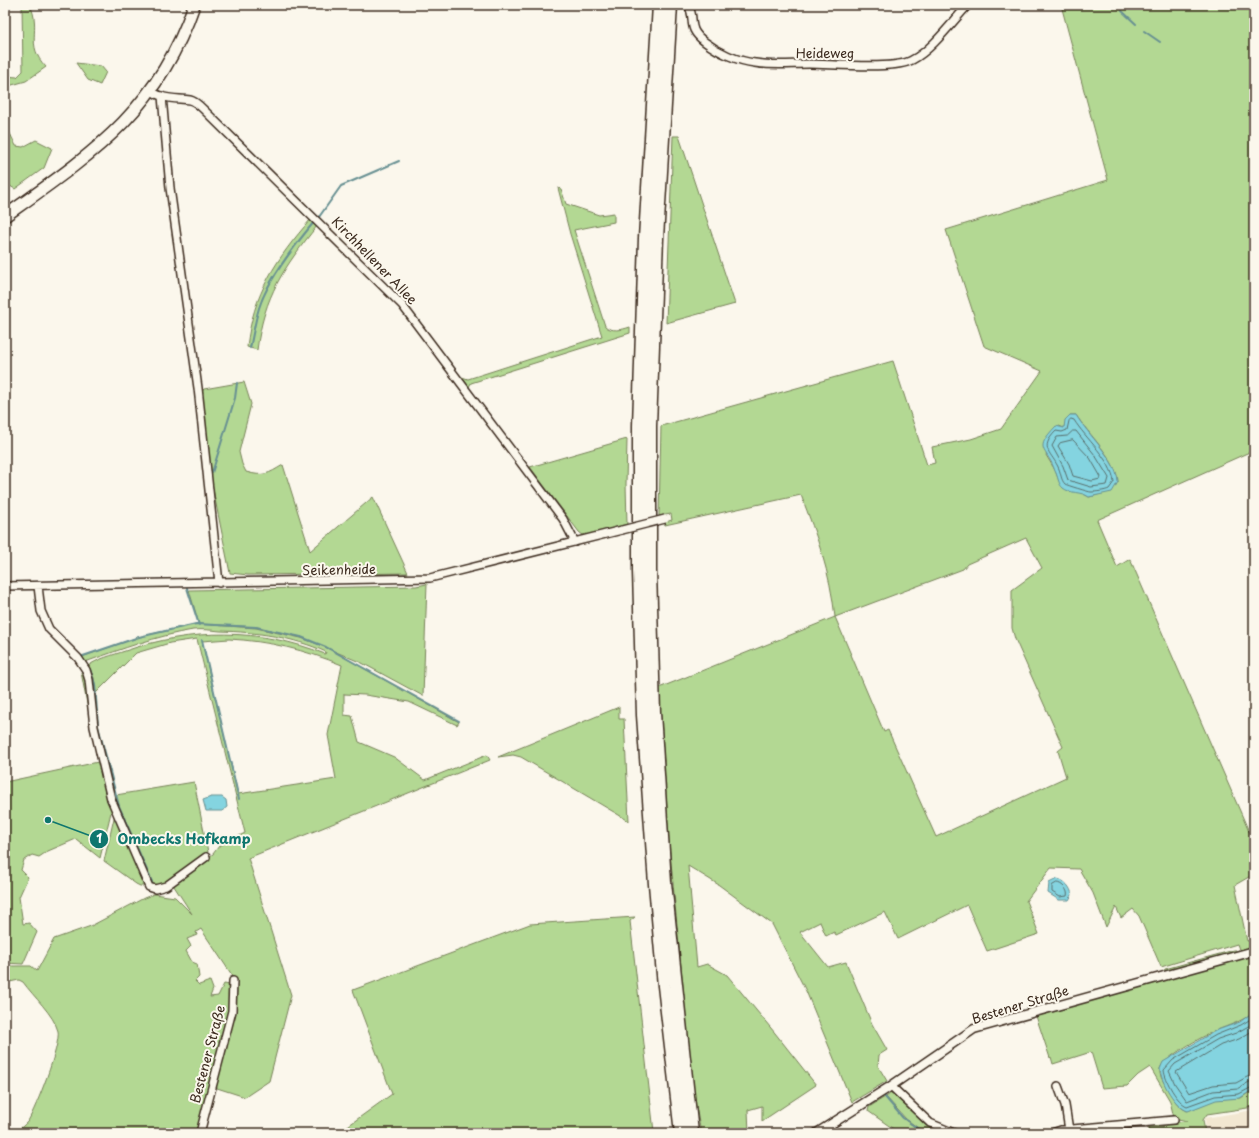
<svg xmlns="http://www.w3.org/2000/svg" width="1259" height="1138" viewBox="0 0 1259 1138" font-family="'Playpen Sans',sans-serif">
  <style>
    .built { fill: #f2e7d1 }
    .green { fill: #b3d893; stroke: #778158; fill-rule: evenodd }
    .water { fill: #84d4e0; stroke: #679092 }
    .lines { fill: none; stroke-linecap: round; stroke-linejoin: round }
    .shore { stroke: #586e6c; stroke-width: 1 }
    .stream { stroke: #679092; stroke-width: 2 }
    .minor-casing { stroke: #3b2a1e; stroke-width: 10 }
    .tertiary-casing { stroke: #3b2a1e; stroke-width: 11 }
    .primary-casing { stroke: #3b2a1e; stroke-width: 14 }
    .motorway-casing { stroke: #3b2a1e; stroke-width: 15 }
    .minor { stroke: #fbf7ec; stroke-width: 7 }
    .tertiary { stroke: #fbf7ec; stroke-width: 8 }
    .primary { stroke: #fbf7ec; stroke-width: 11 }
    .motorway { stroke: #fbf7ec; stroke-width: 12 }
    .minor-bridge-casing { stroke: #3b2a1e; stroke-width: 10; stroke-linecap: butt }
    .minor-bridge { stroke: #fbf7ec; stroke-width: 7 }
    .labels { text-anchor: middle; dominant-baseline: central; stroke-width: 4; stroke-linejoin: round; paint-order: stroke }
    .street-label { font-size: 13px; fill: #3b2a1e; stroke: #fbf7ec }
    .leader { fill: none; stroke: #0f766e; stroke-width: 1.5 }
    .callout-dot { fill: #0f766e; stroke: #fbf7ec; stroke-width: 1.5 }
    .mark-label { font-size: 12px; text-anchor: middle; font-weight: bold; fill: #fff }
    .callout-label { font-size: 14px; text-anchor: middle; font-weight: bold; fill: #0f766e; stroke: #fbf7ec; stroke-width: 4; stroke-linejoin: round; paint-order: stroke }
  </style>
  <rect width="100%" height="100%" fill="#fbf7ec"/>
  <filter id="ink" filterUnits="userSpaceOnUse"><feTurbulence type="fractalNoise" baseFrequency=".025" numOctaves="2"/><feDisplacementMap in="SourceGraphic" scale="8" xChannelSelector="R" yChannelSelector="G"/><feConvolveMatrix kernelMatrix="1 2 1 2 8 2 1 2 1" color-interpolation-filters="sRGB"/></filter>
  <g filter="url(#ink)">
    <path class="built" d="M 1254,1110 L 1254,1133 L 1206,1133 L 1205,1118 Z"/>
    <path class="green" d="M 22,5 L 30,5 C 42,30 24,44 46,67 L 26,81 L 5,87 L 5,76 L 17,77 L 23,71 Z
      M 1061,5 L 1254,5 L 1254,450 L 1097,520 L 1117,567 L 1130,559 L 1254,843 L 1254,874 L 1235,885 L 1247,941 L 1254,939 L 1254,948 L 1240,952 L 1237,944 L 1161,967 L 1139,916 L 1133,909 L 1121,918 L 1116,907 L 1106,927 L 1093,893 L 1079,869 L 1051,868 L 1026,901 L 1039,934 L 987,951 L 967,905 L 898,939 L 885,912 L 836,935 L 834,932 L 826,936 L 820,922 L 800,932 L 828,967 L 846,962 L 872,1024 L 887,1050 L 879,1055 L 878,1066 L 887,1081 L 852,1102 L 806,991 L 772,924 L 719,885 L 688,866 L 697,967 L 707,964 L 727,975 L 775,1033 L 816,1085 L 762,1121 L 762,1106 L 748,1110 L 749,1133 L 701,1133 L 693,1091 L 669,842 L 659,688 L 835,617 C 830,571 817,537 801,495 L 665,525 L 665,522 L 672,520 L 671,514 L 659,516 L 661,426 L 893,361 L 927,465 L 935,463 L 932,447 L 971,439 L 1001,429 L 1042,371 L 984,346 L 946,230 L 1108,180 ZM 1070,415 L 1076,415 C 1088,434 1117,460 1118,482 L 1098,495 L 1089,497 L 1059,481 L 1055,470 L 1046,455 L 1059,426 L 1064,428 ZM 1026,538 L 1042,568 L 1012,590 L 1012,628 L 1015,639 L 1063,747 L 1058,751 L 1066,777 L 936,837 L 888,730 L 884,732 L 835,617 L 963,569 L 967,564 Z
      M 76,63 L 101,66 L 106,72 L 100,85 L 88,80 Z
      M 5,123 L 16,146 L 23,147 L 36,140 L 52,148 L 44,168 L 15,189 L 5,183 Z
      M 673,136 L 679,136 L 735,304 L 666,323 Z
      M 558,188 L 561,189 L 566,204 L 599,215 L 614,213 L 614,222 L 574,230 L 605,326 C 611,332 622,330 630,327 L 630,333 L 471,383 L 469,387 L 462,377 L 468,379 L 602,336 L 570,234 Z
      M 311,219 L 317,226 C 284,267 264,296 257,350 L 247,347 C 253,294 276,259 311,219 Z
      M 244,382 L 251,404 L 239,452 L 242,464 L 246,472 C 264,477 268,474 283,465 L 310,551 L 373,497 L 408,573 L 248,575 L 230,573 L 213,489 L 200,394 L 204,389 Z
      M 627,439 L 626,484 L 627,524 L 584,536 L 579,532 L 530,467 Z
      M 427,584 L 423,696 L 362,663 L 301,637 L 257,627 L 199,624 L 189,590 L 416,586 Z
      M 196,624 L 256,628 L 301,638 L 326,647 L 459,722 L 457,725 L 409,702 L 365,695 L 344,694 L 344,715 L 352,716 L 359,742 L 394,757 L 425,780 L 487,755 L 490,760 L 248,858 L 291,995 L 269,1081 L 245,1097 L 214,1087 C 225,1055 236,1021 237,987 L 236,981 L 201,929 L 196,932 L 197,935 L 187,939 L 191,946 L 186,951 L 192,962 L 197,964 L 199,977 L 195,981 L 199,985 L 210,981 L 213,989 L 210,997 L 218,996 L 224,984 L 230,985 L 232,999 L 199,1130 L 182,1133 L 15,1133 C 19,1129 25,1125 28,1121 C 36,1108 61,1045 58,1031 C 54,1015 33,996 23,982 L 19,980 L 5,983 L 5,966 L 31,966 L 37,971 L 54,939 L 91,926 L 144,898 L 154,894 L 175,897 L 192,914 L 172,883 L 213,854 L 219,846 L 245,833 L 197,639 L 170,643 L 136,653 L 96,693 L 94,678 L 90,669 L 94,683 L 98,727 L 118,806 L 152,882 L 119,806 L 116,795 L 194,782 L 208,852 L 163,886 L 150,885 L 116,810 L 98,742 L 88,666 C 97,659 113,655 125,651 C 191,628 260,628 325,654 L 326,652 C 293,637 257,632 220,631 C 211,630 201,629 193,630 C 156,636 122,649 88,661 L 84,662 L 79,658 L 138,637 ZM 229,639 C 269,641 305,650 342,665 L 328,735 L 336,779 L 238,794 L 239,799 L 202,641 Z
      M 85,670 L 112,808 L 100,858 L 76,839 L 48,851 L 39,857 L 32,855 L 24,860 L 21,870 L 28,877 L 19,897 L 23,924 L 29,923 L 37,932 L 23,964 L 5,963 L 5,782 L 98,762 L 81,672 Z
      M 619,707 L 619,719 L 624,719 L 629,821 L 521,757 L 513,755 L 498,757 Z
      M 115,814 L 145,886 L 140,886 L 136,884 L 104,861 Z
      M 635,917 L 630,921 L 654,1132 L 645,1133 L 338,1133 L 392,1094 L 353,990 L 530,924 Z
      M 1234,950 L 1236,950 L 1237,953 L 1165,973 L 1164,971 L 1165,969 Z
      M 1254,953 L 1253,1012 C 1242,1022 1229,1025 1215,1031 C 1205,1035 1161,1059 1160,1069 C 1159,1075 1163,1081 1166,1086 C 1172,1096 1176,1106 1187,1111 L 1216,1099 L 1241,1098 L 1254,1089 L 1254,1107 L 1207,1114 L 1203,1120 L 1205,1133 L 1149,1133 L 1149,1125 L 1187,1121 L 1174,1118 L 1170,1101 L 1150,1067 L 1138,1075 L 1127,1086 L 1102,1088 L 1091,1052 L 1053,1064 L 1051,1057 L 1050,1058 L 1036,1016 Z
      M 891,1093 L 897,1095 L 925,1122 L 945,1133 L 925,1133 L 906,1119 L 886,1097 Z
      M 885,1097 L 904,1119 L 923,1133 L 899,1133 L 868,1111 L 869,1107 Z"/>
    <path class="water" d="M 1070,415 L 1076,415 C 1087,434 1117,460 1118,482 L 1112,492 L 1089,497 C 1081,491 1070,494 1063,488 C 1058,484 1058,476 1055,471 C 1047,447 1032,451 1056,426 L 1064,428 L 1065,420 Z
      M 211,797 L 222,797 L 226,800 L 227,807 L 222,811 L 206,811 L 203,800 Z
      M 1057,879 C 1065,880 1071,888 1072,895 L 1069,900 L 1059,900 L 1048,893 L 1049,883 Z
      M 1254,1011 L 1254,1089 L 1240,1098 L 1216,1100 L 1188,1111 C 1175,1107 1161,1082 1160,1069 L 1163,1062 L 1215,1031 L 1240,1022 Z"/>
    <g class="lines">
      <path class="shore" d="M 1071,419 L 1074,420 C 1085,438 1112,460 1114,482 L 1109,489 C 1105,491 1096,492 1091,492 C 1089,492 1066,485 1065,484 C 1061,480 1061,474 1059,469 C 1052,452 1038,449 1056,431 L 1062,432 L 1067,430 L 1069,421 Z
        M 1073,431 L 1076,431 L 1095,455 L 1109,478 L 1107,485 L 1091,487 L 1068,480 L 1063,466 L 1052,446 L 1057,437 L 1067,436 Z
        M 1073,440 L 1090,458 L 1101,477 L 1100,479 L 1092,481 L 1073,476 L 1069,464 L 1058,446 L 1060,443 Z
        M 1057,883 C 1062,883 1069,891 1067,896 L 1060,897 L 1052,892 L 1052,886 Z
        M 1254,1017 L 1241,1025 L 1216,1035 L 1173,1060 L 1164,1070 C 1165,1081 1177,1102 1187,1106 L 1215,1096 L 1239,1094 L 1254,1086
        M 1254,1023 L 1236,1033 L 1218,1039 L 1175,1064 L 1169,1071 L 1175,1084 L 1187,1101 L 1213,1091 L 1238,1089 L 1249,1082 L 1254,1081
        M 1254,1030 L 1239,1039 L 1221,1045 L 1176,1072 L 1189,1093 L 1213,1085 L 1236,1083 L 1247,1077 L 1254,1075"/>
      <path class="stream" d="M 1115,5 L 1119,8
        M 1122,11 L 1136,24
        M 1144,31 L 1160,42
        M 319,217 L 341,186 L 399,161
        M 250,348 C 253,335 255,321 259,308 C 268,279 295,245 314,222
        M 212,473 L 235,398 L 237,383
        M 187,588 L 199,625
        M 202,640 L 239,799
        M 83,656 L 139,637 L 196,624 L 256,627 L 301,637 L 326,647 L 459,721
        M 90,669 L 95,684 L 98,726 L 119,806 L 152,882
        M 885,1097 L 903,1118 L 924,1133"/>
      <defs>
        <path id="minor" d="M 688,5 C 697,20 685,27 705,42 C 718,52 737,61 755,63 C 772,66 791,64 809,64 C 832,64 895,70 912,60 C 932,50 952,22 968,5
          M 151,90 C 161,100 177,98 190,100 C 195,101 200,106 203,109 L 402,305 L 563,519 L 575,542
          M 162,96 L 170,188 L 198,388 L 219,583
          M 5,586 L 430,578 L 622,530
          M 38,586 L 41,611 L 49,629 L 78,658 L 86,670 L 89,680 L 94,727 L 111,799 L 149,887 L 155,889 L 166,886 L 206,857
          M 891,1086 L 930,1123 L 954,1133
          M 1058,1086 L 1065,1105 L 1069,1130
          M 200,1133 L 232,1011 L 233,981
          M 1052,1133 L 1061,1130 L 1174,1120"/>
        <path id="tertiary" d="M 817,1133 L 888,1088 L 974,1029 L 1254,951"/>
        <path id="primary" d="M 5,216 C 92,154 158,111 194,5"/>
        <path id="motorway" d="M 659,5 L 645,238 L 639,426 L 639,571 L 643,715 L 655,884 L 664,986 L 681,1133
          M 671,5 L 657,238 L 650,426 L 650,570 L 654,713 L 665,883 L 692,1133"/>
      </defs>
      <use href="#minor" class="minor-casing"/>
      <use href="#tertiary" class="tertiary-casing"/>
      <use href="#primary" class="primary-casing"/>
      <use href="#motorway" class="motorway-casing"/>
      <use href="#minor" class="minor"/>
      <use href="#tertiary" class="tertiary"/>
      <use href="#primary" class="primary"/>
      <use href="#motorway" class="motorway"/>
      <defs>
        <path id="minor-bridge" d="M 622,530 L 665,519"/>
      </defs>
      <use href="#minor-bridge" class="minor-bridge-casing"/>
      <use href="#minor-bridge" class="minor-bridge"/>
    </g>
  </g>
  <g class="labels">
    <g class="street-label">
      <text x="825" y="52">Heideweg</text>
      <text transform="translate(375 260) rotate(46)">Kirchhellener Allee</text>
      <text transform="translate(339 569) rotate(-1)">Seikenheide</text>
      <text transform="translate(1020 1004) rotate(-17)">Bestener Straße</text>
      <text transform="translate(207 1054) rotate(-75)">Bestener Straße</text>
    </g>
  </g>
  <path class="leader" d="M48 820L99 839"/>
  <g class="callout-dot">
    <circle cx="48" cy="820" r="4"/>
    <circle cx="99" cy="839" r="10"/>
  </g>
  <g class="mark-label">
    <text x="99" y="843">1</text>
  </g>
  <g class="callout-label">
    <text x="184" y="844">Ombecks Hofkamp</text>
  </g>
  <rect width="1259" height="1138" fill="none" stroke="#fbf7ec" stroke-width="20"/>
  <rect x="10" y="10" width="1239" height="1118" fill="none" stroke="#3b2a1e" stroke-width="1.5" filter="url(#ink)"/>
</svg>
